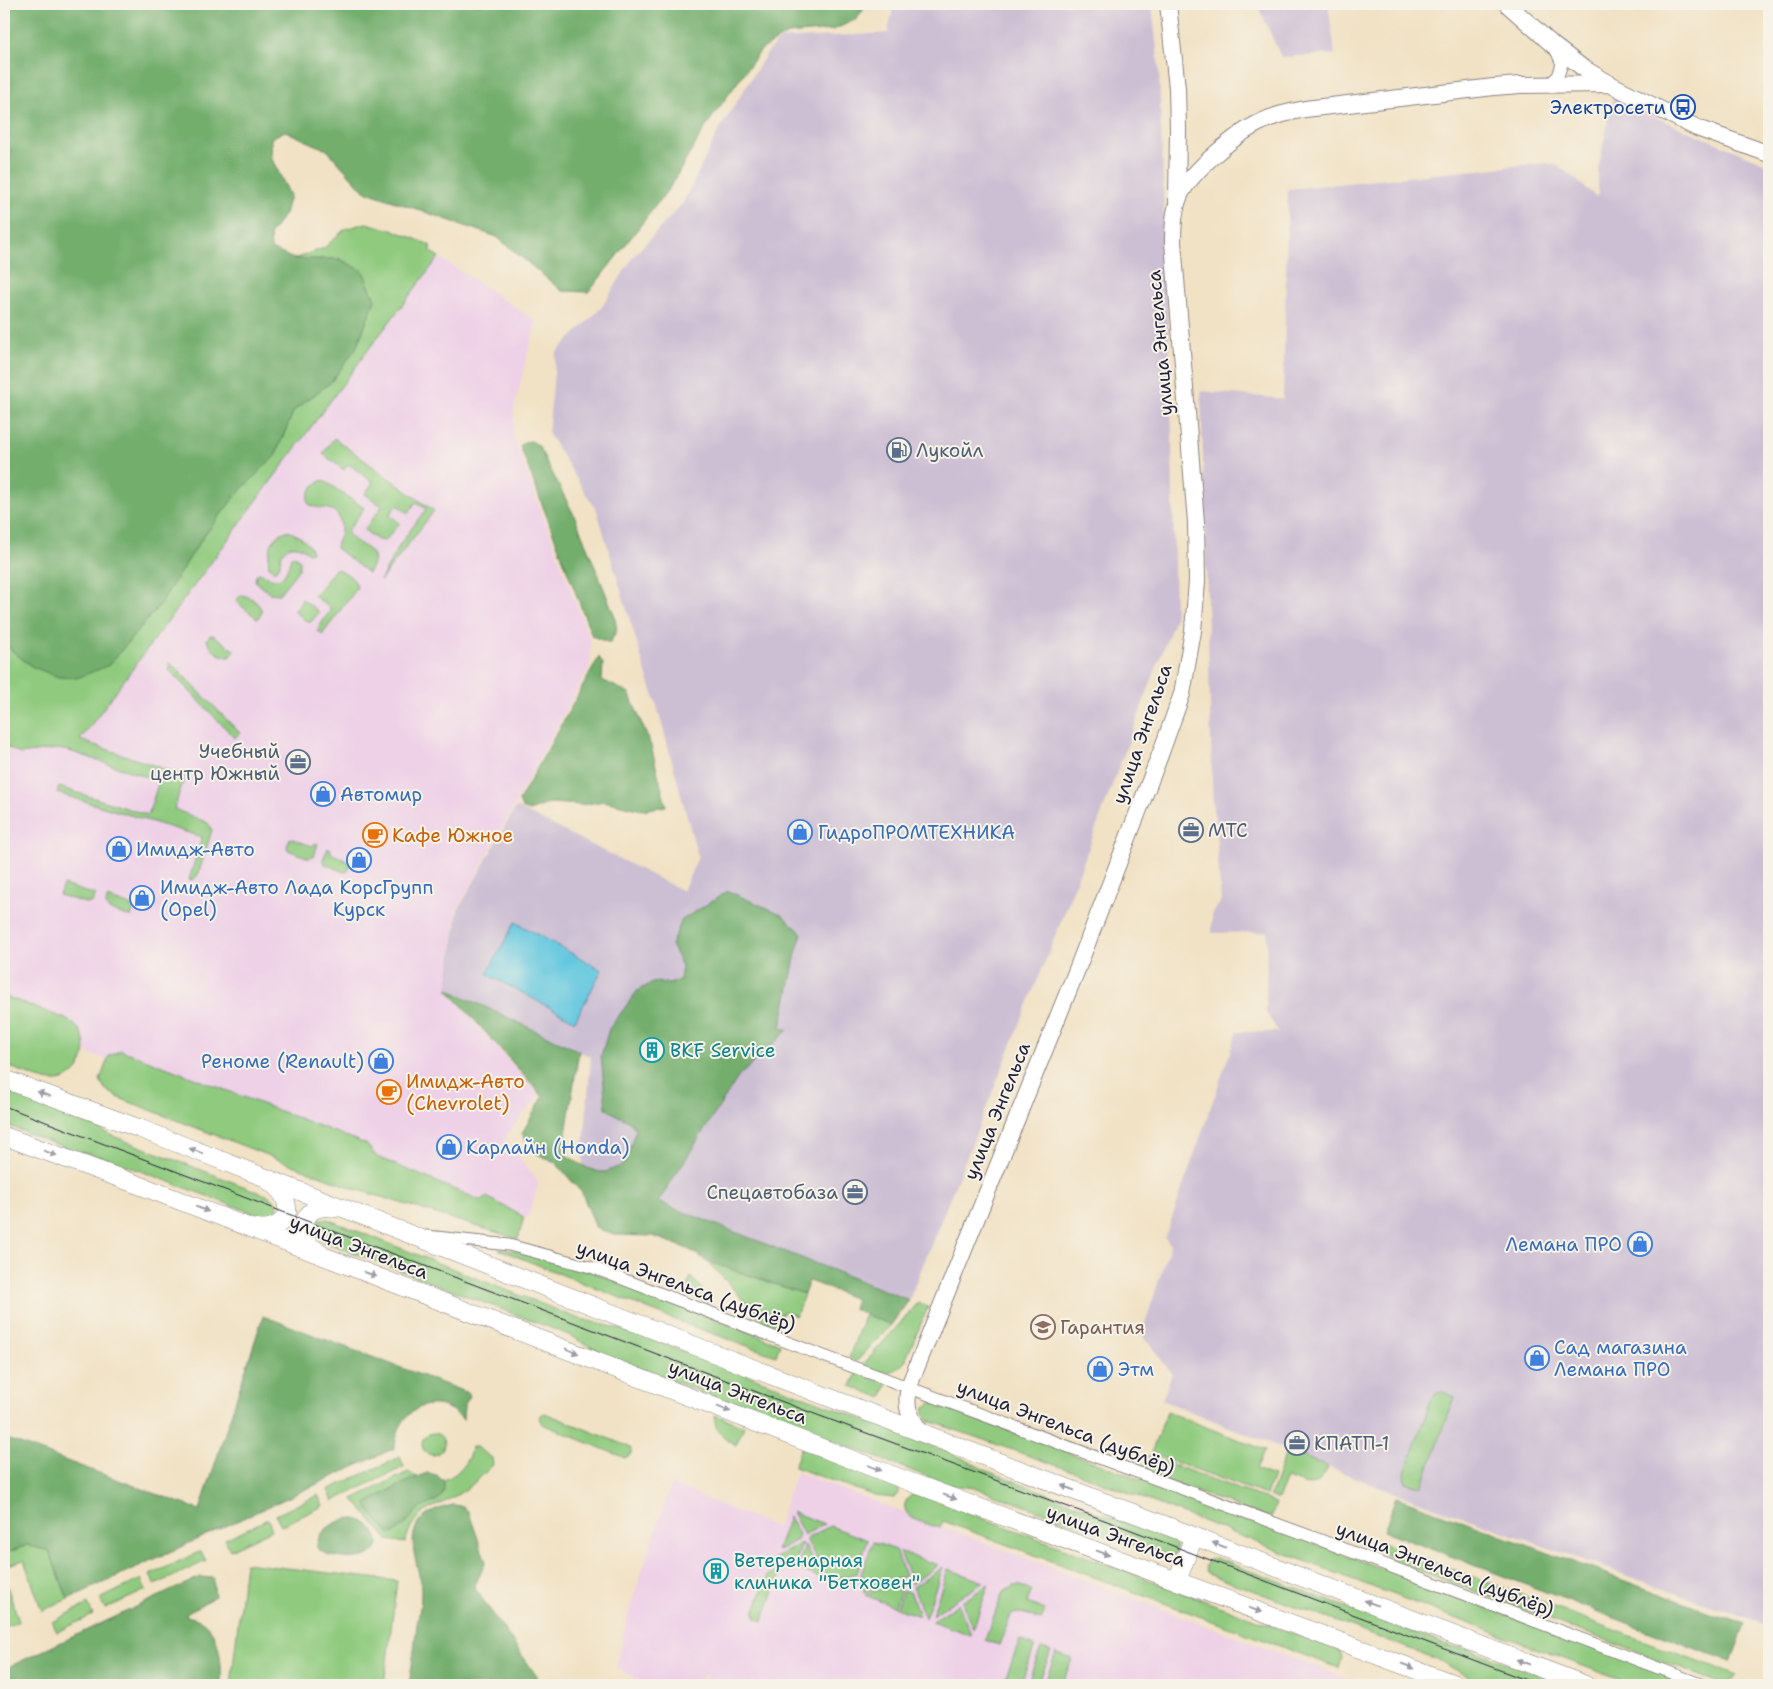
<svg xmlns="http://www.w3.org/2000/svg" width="1773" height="1689" viewBox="0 0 1773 1689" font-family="'Shantell Sans',sans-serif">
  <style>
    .built { fill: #eed0e7 }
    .industrial { fill: #ccbed3 }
    .green { fill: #8fca7e; stroke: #58765c }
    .forest { fill: #73ae6d; stroke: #4a6854 }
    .water { fill: #62c7df; stroke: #42748d }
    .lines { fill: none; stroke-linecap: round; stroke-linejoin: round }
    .street-casing { stroke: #8a8280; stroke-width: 13 }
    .secondary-casing { stroke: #8a8280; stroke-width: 18 }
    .primary-casing { stroke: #8a8280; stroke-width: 19 }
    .street { stroke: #fff; stroke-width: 11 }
    .secondary { stroke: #fff; stroke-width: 16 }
    .primary { stroke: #fff; stroke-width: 18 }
    .tram { stroke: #22223b; stroke-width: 1 }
    .oneway { fill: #9c9ca7 }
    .labels { text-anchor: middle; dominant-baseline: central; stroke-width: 4; stroke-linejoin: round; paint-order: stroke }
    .transit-label { font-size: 19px; fill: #164399; stroke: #f7f3e8; text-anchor: end }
    .street-label { font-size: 19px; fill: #22223b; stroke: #f7f3e8 }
    .service-label { font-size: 19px; fill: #4e5e75; stroke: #f7f3e8; text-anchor: start }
    .shop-label { font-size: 19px; fill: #366cbe; stroke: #f7f3e8; text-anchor: start }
    .food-label { font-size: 19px; fill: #c56008; stroke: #f7f3e8; text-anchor: start }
    .culture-label { font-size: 19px; fill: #0d838f; stroke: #f7f3e8; text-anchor: start }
    .education-label { font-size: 19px; fill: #785e54; stroke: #f7f3e8; text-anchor: start }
  </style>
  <rect width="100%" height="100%" fill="#f7f3e8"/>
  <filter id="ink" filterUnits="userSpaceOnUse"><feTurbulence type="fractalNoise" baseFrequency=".02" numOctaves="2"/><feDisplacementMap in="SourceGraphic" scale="10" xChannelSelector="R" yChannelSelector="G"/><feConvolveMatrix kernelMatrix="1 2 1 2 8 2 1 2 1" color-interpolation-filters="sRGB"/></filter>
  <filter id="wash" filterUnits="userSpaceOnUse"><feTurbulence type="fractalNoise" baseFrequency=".0096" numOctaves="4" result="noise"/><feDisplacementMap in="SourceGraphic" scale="20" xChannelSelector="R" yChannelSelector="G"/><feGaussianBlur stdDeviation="1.12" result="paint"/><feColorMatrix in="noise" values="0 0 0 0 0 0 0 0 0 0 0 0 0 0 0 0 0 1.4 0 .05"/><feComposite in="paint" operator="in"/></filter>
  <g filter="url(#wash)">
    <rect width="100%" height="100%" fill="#f1e2c5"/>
    <path class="built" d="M 439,257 L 536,321 L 514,408 L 513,436 L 591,643 L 589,668 L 457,910 L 447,991 L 539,1095 L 504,1138 L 539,1182 L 528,1218 L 487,1199 L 481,1204 L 4,1021 L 4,748 L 9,750 L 16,750 L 80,740 L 368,350 Z
      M 796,1472 L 1364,1685 L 715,1685 L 705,1675 L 692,1685 L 645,1685 L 616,1667 L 628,1614 L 671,1484 L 777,1528 Z"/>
    <path class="industrial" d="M 894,4 L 1152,4 L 1159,70 L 1172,435 L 1175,618 L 1062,919 L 909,1300 L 581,1183 L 591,1057 L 447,989 L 458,910 L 516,807 L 683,891 L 698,857 L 657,706 L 646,673 L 597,511 L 548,433 L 556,353 L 602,307 L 633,257 L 683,203 L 719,130 L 769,50 L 781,39 L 888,33 Z
      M 1257,4 L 1328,4 L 1335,54 L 1281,57 Z
      M 1613,97 L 1666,122 L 1769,165 L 1769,1614 L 1765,1625 L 1376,1486 L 1162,1400 L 1172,1374 L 1142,1334 L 1170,1245 L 1165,1238 L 1237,1032 L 1279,1032 L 1266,1013 L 1267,932 L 1212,933 L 1212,915 L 1221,901 L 1215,817 L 1213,811 L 1201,391 L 1283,399 L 1288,189 L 1546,163 L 1559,166 L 1598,198 L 1598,170 Z"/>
    <path class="green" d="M 4,132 L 11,150 L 4,208 Z
      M 366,223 L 396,231 L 430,245 L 431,252 L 439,257 L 368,350 L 80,740 L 185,776 L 174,809 L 208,823 L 212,830 L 198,875 L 194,879 L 189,880 L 202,837 L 57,793 L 59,787 L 148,815 L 159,781 L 69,751 L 57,749 L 20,754 L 4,745 L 4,644 L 31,666 L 109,665 L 160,604 L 201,540 L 236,495 L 275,456 L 294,410 L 331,382 L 356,348 L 375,300 L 340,259 L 294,259 L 324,248 L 345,229 Z
      M 334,438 L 434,511 L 380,581 L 401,543 L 426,509 L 416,502 L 408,513 L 397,505 L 389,515 L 400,523 L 385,541 L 378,540 L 364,530 L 382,506 L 365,494 L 373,482 L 348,464 L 344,470 L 323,454 Z
      M 323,480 L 364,508 L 347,532 C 358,549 385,548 368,573 L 336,548 C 336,541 342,536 341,529 C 341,500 317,513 308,503 C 306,493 314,483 323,480 Z
      M 287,531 C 296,533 310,542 312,552 L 308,553 C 302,545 287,542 282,554 C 280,558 280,563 280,566 L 274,571 L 269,567 C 267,553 271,535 287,531 Z
      M 294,556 L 300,560 L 299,569 L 279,594 L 269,593 L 255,581 L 256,575 L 259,573 C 264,574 267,576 271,578 C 285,583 288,566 291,557 Z
      M 335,569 C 343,570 355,578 357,586 L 355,591 L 322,635 L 318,631 L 319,627 L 331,609 L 314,596 Z
      M 241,595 C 249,595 261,604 262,612 L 258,619 L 235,601 Z
      M 302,599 L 319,612 L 311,622 L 306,621 L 295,611 Z
      M 210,635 L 213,635 L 235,651 L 229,657 C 220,657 209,648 207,640 Z
      M 170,662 L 240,733 L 235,738 L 170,671 L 169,664 Z
      M 290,838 L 312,846 L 315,843 L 318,844 L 314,855 L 309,858 L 288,850 L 287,846 Z
      M 328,848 L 331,849 L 331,853 L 351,863 L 348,871 L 344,872 L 325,864 L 323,859 Z
      M 63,885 L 96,895 L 92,903 L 85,903 L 59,895 Z
      M 107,898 L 134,907 L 131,917 L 109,910 L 106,906 Z
      M 4,996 C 19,1002 35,1007 50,1013 C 57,1016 65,1018 71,1022 C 95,1038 86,1076 58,1081 C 43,1083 18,1070 4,1064 Z
      M 121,1050 L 366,1144 L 377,1157 L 482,1201 L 487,1197 L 524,1217 L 518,1239 L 355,1189 L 119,1098 L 105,1089 L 100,1080 L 109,1056 Z
      M 4,1089 L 78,1118 L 113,1136 L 269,1196 C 283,1204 280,1218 263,1217 L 106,1158 L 68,1149 L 4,1124 Z
      M 320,1219 L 327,1219 L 577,1318 L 617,1328 L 704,1358 L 958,1456 L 985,1470 L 1173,1541 C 1178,1546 1178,1551 1174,1556 L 1166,1557 L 976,1488 L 950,1485 L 611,1358 L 569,1335 L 320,1240 L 314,1234 L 315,1225 Z
      M 498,1249 L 523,1251 L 579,1267 L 780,1344 L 776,1356 L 683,1323 Z
      M 707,1261 L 804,1294 L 796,1316 L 783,1311 L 776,1329 L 765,1323 Z
      M 691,1277 L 700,1286 L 710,1305 L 687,1295 L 685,1292 Z
      M 918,1303 L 928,1307 L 905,1361 C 893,1378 879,1371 862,1366 Z
      M 865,1314 L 891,1325 L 856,1362 L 849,1357 Z
      M 858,1371 L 888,1382 L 882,1398 L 851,1386 Z
      M 1442,1392 L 1455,1397 L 1422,1487 L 1406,1482 L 1405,1473 L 1431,1400 L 1437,1393 Z
      M 932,1402 L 1696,1685 L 1634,1685 L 1367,1585 L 1075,1472 L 930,1421 C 925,1417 923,1414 924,1408 Z
      M 1167,1412 L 1265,1450 L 1256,1469 L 1273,1476 L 1266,1495 L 1151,1453 Z
      M 545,1413 L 627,1446 L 631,1449 L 631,1454 L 625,1458 L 542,1424 L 539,1418 L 541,1415 Z
      M 715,1415 L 744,1426 L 736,1445 C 724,1438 713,1430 715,1415 Z
      M422 1444a11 11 0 1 1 22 0a11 11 0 1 1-22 0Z
      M 472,1447 L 476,1447 L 492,1458 L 493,1465 C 482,1475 473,1486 460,1493 C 432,1512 416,1505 405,1543 L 388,1540 L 353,1499 L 408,1472 C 436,1491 464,1478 472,1447 Z
      M 801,1448 L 897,1485 L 899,1492 L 894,1498 L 875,1496 L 794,1467 Z
      M 1287,1450 L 1328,1467 C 1318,1492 1308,1486 1287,1478 L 1278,1499 L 1270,1496 Z
      M 1149,1456 L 1276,1503 L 1271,1519 L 1142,1472 Z
      M 400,1457 L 404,1467 L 333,1501 L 328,1490 Z
      M 318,1495 L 323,1506 L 281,1526 L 276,1515 Z
      M 912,1495 L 921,1495 L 1337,1650 L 1341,1653 L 1342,1659 L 1339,1668 L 943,1521 L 940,1528 C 929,1524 902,1520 905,1504 C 906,1500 908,1497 912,1495 Z
      M 792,1512 L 824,1524 L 804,1535 Z
      M 789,1517 L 799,1534 L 797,1540 L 777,1551 Z
      M 268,1519 L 272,1530 L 230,1550 L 225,1539 Z
      M 830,1526 L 868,1540 L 857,1573 L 828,1581 L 806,1539 Z
      M 873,1542 L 896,1550 L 905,1576 L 864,1592 L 861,1574 Z
      M 1380,1542 L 1738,1676 C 1732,1683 1726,1683 1717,1682 L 1394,1561 L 1383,1551 Z
      M 801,1543 L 802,1544 L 794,1567 L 774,1559 Z
      M 27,1545 L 49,1551 L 68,1599 L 42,1611 L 24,1560 L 4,1566 L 4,1554 Z
      M 805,1546 L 823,1579 L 797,1568 Z
      M 201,1551 L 206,1561 L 155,1585 L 150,1575 Z
      M 900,1552 L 938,1565 L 912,1584 Z
      M 1216,1558 L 1446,1645 L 1472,1650 L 1567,1685 L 1488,1685 L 1470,1678 L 1437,1659 L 1211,1575 L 1206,1571 L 1205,1566 L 1210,1559 Z
      M 245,1563 L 397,1581 L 384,1685 L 231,1685 Z
      M 943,1567 L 925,1618 L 913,1587 Z
      M 948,1569 L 984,1582 L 932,1615 Z
      M 781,1571 L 763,1621 L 756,1618 L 754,1613 L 768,1575 Z
      M 141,1579 L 146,1590 L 105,1609 L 100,1599 Z
      M 989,1584 L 973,1629 L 962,1602 Z
      M 891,1585 L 901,1589 L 895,1607 L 865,1595 Z
      M 7,1586 L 19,1621 L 4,1628 L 4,1587 Z
      M 1014,1586 L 1021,1586 L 1032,1590 L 1027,1603 L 1045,1610 L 1041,1620 C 1031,1616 1021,1610 1011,1615 L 999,1645 L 985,1640 L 1003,1592 Z
      M 903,1590 L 911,1593 L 919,1616 L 897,1608 Z
      M 88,1604 L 93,1615 L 57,1632 L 52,1622 Z
      M 958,1604 L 971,1634 L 971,1635 L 932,1621 Z
      M 1020,1640 L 1035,1646 L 1020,1685 L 1003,1685 Z
      M 1041,1648 L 1051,1651 L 1038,1685 L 1027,1685 Z
      M 1056,1653 L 1072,1659 L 1062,1685 L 1044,1685 Z"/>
    <path class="forest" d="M 4,4 L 867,4 L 857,19 L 833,30 L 787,34 L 761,50 L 708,123 L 670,187 L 589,292 L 562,291 L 497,237 L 364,191 L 327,150 L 285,131 L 271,138 L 272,159 L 290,195 L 285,214 L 270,234 L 271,249 L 294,259 L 340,259 L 363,271 L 375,300 L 356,348 L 331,382 L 294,410 L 275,456 L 236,495 L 201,540 L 160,604 L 109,665 L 77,678 L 58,677 L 31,666 L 4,644 L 4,208 L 11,150 L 4,132 Z
      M 531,441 L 538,445 L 575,517 L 614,614 L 617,630 L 610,643 L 592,636 L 520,446 L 524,442 Z
      M 599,657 L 603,664 L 602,680 L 629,693 L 632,700 L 651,746 L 666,806 L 642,810 L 604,801 L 581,805 L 551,803 L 529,811 L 522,808 L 519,801 Z
      M 728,891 L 781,914 L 802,933 L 796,953 L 781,1027 L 788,1030 L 739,1076 L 658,1202 L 909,1300 L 891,1325 L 853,1309 L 856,1299 L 809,1281 L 804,1294 L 707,1261 L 688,1249 L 653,1236 L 614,1235 L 596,1228 L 582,1193 L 555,1162 L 531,1151 L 522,1133 L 543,1097 L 447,989 L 579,1051 L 563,1153 C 575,1160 590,1173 605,1172 C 610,1171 618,1166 624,1165 L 636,1129 C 629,1119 615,1116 606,1108 L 601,1056 L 609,1029 L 638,990 L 657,981 L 669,984 L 680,980 L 682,966 L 671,945 L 682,920 Z
      M 263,1316 L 468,1393 L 470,1396 L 464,1406 L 463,1420 C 435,1389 397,1409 395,1448 L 68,1599 L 49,1551 L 27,1545 L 4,1554 L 4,1438 L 200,1510 Z
      M 427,1473 L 437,1475 L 444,1482 C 444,1486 444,1490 443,1493 C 438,1504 425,1503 417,1511 C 409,1518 402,1531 391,1534 L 389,1533 L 370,1512 L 367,1506 L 368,1502 L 410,1480 Z
      M 1396,1497 L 1745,1625 L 1731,1662 L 1384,1531 Z
      M 453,1505 L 463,1506 L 469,1513 L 486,1562 L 474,1587 L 543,1685 L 409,1685 C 412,1665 415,1644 417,1624 C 419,1614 421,1603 421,1593 C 422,1570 406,1547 417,1525 C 424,1513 440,1508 453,1505 Z
      M 348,1518 C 360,1519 367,1521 374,1532 C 394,1562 334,1565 317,1548 C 316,1531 335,1522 348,1518 Z
      M 200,1577 L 213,1578 L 215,1596 L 185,1615 C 190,1617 199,1619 203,1622 C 221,1636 222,1664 221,1685 L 4,1685 L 4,1669 Z"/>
    <path class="water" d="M 515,922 L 602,970 L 575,1021 L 487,974 Z"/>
  </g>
  <g filter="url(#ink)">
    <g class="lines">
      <defs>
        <path id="street" d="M 1548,85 L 1558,76 L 1562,64 L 1555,48
          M 427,1236 L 509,1245 L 594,1268 L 821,1355 L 1315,1538 L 1703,1685"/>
        <path id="secondary" d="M 1168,4 L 1177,88 L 1178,129 L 1177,201
          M 1507,4 L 1554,46 L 1583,68 L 1610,84 L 1697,128 L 1769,154
          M 921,1432 C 908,1415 905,1407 909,1386 L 1078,967 L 1160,755 L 1182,694 L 1193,631 L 1197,581 L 1196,522 L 1173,242 C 1173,226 1174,207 1181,193 C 1194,169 1237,133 1261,122 C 1275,115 1290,112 1305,109 L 1494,87 L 1520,85 L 1610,84"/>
        <path id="primary" d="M 4,1079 L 141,1129 L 744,1365 L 1585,1685
          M 4,1136 L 144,1187 L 905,1480 L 1457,1685
          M 256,1228 C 274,1231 294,1220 285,1199 C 282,1191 275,1186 269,1181
          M 320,1252 C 313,1249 305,1243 303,1235 C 301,1226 307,1212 316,1209 C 323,1206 329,1207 336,1208
          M 1177,1581 L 1194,1536"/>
      </defs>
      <use href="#street" class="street-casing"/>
      <use href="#secondary" class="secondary-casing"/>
      <use href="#primary" class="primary-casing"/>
      <use href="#street" class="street"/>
      <use href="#secondary" class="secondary"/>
      <use href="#primary" class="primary"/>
      <path class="tram" d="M 4,1106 L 820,1416 L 1126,1528 L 1539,1685"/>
    </g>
    <defs><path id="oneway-solid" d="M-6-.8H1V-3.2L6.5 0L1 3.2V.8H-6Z" transform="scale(1.25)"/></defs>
    <g class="oneway">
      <use href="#oneway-solid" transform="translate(44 1094) rotate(-160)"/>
      <use href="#oneway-solid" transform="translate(196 1151) rotate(-159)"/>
      <use href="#oneway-solid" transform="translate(50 1153) rotate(20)"/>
      <use href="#oneway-solid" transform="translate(202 1209) rotate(21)"/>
      <use href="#oneway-solid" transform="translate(370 1274) rotate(21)"/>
      <use href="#oneway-solid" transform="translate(572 1351) rotate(21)"/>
      <use href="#oneway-solid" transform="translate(724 1409) rotate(21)"/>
      <use href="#oneway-solid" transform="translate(875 1468) rotate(22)"/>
      <use href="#oneway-solid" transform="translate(1068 1488) rotate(-159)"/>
      <use href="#oneway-solid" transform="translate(950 1497) rotate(20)"/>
      <use href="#oneway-solid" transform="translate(1219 1545) rotate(-159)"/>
      <use href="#oneway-solid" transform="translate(1103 1553) rotate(20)"/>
      <use href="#oneway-solid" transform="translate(1371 1603) rotate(-159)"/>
      <use href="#oneway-solid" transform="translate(1255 1610) rotate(20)"/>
      <use href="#oneway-solid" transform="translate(1523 1662) rotate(-159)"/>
      <use href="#oneway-solid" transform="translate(1408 1666) rotate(21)"/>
    </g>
  </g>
  <defs>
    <symbol id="bus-ring" viewBox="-11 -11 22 22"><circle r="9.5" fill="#f7f3e8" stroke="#1a4fb4" stroke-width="1.5"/><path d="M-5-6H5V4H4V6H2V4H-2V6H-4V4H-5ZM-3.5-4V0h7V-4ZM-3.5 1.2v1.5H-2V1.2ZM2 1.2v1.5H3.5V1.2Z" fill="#1a4fb4"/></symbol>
    <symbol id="fuel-ring" viewBox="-11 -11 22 22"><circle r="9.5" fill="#f7f3e8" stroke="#5c6f8a" stroke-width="1.5"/><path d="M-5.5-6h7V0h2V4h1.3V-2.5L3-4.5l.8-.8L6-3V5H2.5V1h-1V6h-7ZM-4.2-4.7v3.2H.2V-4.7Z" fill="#5c6f8a"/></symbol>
    <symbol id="office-ring" viewBox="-11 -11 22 22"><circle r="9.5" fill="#f7f3e8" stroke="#5c6f8a" stroke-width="1.5"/><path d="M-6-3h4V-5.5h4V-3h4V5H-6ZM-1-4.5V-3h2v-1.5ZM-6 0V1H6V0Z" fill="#5c6f8a"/></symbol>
    <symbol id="shop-ring" viewBox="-11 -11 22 22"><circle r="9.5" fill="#f7f3e8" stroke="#3f7fe0" stroke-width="1.5"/><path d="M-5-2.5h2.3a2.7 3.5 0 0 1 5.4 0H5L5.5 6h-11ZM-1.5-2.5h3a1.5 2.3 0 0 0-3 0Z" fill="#3f7fe0"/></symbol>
    <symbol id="cafe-ring" viewBox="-11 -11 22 22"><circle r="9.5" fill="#f7f3e8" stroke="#e8710a" stroke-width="1.5"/><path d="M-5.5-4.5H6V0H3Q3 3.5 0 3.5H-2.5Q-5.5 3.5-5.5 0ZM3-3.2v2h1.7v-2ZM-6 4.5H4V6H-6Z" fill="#e8710a"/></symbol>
    <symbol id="building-ring" viewBox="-11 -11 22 22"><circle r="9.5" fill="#f7f3e8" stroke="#0f9aa8" stroke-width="1.5"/><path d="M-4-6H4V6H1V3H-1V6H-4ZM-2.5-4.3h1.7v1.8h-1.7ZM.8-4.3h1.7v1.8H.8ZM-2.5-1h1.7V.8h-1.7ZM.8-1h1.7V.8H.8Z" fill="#0f9aa8"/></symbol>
    <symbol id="university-ring" viewBox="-11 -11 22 22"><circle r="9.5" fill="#f7f3e8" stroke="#8d6e63" stroke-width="1.5"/><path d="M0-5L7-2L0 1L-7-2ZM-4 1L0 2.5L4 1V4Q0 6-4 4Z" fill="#8d6e63"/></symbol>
  </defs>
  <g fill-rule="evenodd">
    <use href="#bus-ring" x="1669" y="93" width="28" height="28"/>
    <use href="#fuel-ring" x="885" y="436" width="28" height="28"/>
    <use href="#office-ring" x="284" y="748" width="28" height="28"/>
    <use href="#shop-ring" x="309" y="780" width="28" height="28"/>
    <use href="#office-ring" x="1177" y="816" width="28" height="28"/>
    <use href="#shop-ring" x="786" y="818" width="28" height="28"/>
    <use href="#cafe-ring" x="361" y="821" width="28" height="28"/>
    <use href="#shop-ring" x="105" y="835" width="28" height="28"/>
    <use href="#shop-ring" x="345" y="846" width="28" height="28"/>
    <use href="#shop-ring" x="128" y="884" width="28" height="28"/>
    <use href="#building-ring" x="638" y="1036" width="28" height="28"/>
    <use href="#shop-ring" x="367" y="1047" width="28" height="28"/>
    <use href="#cafe-ring" x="375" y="1078" width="28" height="28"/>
    <use href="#shop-ring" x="435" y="1133" width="28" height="28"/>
    <use href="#office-ring" x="841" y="1178" width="28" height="28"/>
    <use href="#shop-ring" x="1626" y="1230" width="28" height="28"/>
    <use href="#university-ring" x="1029" y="1313" width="28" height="28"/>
    <use href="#shop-ring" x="1523" y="1344" width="28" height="28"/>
    <use href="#shop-ring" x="1086" y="1355" width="28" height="28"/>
    <use href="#office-ring" x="1283" y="1429" width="28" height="28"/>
    <use href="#building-ring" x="702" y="1557" width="28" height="28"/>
  </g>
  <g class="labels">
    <g class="transit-label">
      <text x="1666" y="107">Электросети</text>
    </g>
    <g class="street-label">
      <text transform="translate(1160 343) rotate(-95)">улица Энгельса</text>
      <text transform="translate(1142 734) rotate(-71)">улица Энгельса</text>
      <text transform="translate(997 1111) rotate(-68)">улица Энгельса</text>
      <text transform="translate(359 1247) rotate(21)">улица Энгельса</text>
      <text transform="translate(686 1286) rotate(20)">улица Энгельса (дублёр)</text>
      <text transform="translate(738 1392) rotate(21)">улица Энгельса</text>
      <text transform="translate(1066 1427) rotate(21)">улица Энгельса (дублёр)</text>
      <text transform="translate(1116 1536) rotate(20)">улица Энгельса</text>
      <text transform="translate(1445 1569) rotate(21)">улица Энгельса (дублёр)</text>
    </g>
    <g class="service-label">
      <text x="916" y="450">Лукойл</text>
      <text x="280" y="751" text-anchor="end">Учебный<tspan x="280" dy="22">центр Южный</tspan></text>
      <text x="1208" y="830">МТС</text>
      <text x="838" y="1192" text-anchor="end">Спецавтобаза</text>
      <text x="1314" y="1443">КПАТП-1</text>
    </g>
    <g class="shop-label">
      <text x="340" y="794">Автомир</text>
      <text x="818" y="832">ГидроПРОМТЕХНИКА</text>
      <text x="136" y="849">Имидж-Авто</text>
      <text x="160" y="887">Имидж-Авто<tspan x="160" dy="22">(Opel)</tspan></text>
      <text x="359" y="887" text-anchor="middle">Лада КорсГрупп<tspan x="359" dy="22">Курск</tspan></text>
      <text x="364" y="1061" text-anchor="end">Реноме (Renault)</text>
      <text x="466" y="1147">Карлайн (Honda)</text>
      <text x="1622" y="1244" text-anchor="end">Лемана ПРО</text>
      <text x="1554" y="1347">Сад магазина<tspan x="1554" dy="22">Лемана ПРО</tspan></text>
      <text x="1118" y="1369">Этм</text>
    </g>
    <g class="food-label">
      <text x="392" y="835">Кафе Южное</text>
      <text x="406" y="1081">Имидж-Авто<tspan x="406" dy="22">(Chevrolet)</tspan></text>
    </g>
    <g class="culture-label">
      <text x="670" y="1050">BKF Service</text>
      <text x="734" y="1560">Ветеренарная<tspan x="734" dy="22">клиника "Бетховен"</tspan></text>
    </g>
    <g class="education-label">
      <text x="1060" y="1327">Гарантия</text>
    </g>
  </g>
  <rect width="1773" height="1689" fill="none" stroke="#f7f3e8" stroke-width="20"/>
</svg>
